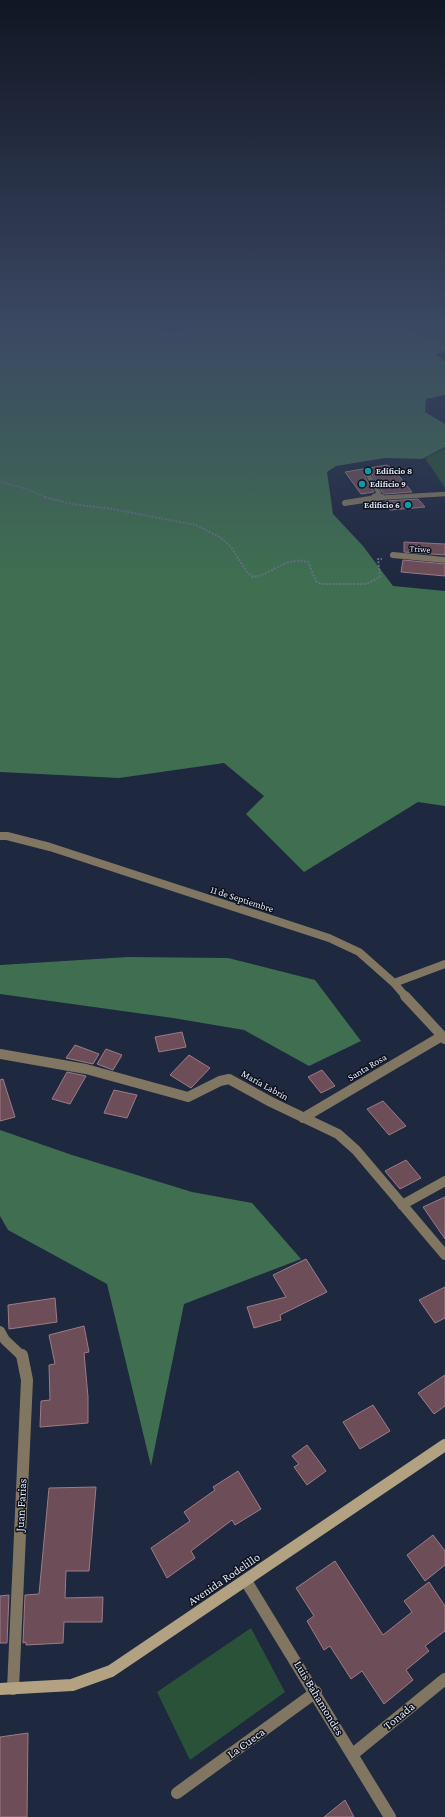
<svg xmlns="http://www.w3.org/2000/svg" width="445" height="1817" viewBox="0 0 445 1817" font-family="'Crimson Pro',serif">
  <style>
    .green { fill: #2a5239 }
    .forest { fill: #3f6f50 }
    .building { fill: #6d4d57; stroke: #9e7b86 }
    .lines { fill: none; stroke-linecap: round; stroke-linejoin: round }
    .path-far1 { stroke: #677084; stroke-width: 1.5; stroke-dasharray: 1.5 1; stroke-linecap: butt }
    .path { stroke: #677084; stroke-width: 2; stroke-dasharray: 2 1.5; stroke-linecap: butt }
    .lane-far1 { stroke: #817662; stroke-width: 4.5 }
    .lane { stroke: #817662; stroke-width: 6 }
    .street-far4 { stroke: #817662; stroke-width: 4.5 }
    .street-far3 { stroke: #817662; stroke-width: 6 }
    .street-far2 { stroke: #817662; stroke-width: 8 }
    .street-far1 { stroke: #817662; stroke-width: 10 }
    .street { stroke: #817662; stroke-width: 12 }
    .secondary { stroke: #b3a281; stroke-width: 12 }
    .culture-dot { fill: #0f9aa8; stroke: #0d111c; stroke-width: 1.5 }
    .labels { text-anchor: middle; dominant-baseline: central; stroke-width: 3; stroke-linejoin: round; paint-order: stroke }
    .far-poi-label { font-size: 9px; font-weight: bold; fill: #e0e7f7; stroke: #0d111c; text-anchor: start }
    .far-street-label { font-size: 9px; fill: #e0e7f7; stroke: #0d111c }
    .street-label { font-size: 10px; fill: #e0e7f7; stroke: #0d111c }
    .near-street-label { font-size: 12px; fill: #e0e7f7; stroke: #0d111c }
  </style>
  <rect width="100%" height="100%" fill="#1e283f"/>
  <path class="green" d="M 396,327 L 445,327 L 445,343 Z
    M 445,448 L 445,488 L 425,458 Z
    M 251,1628 L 285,1692 L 190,1760 L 157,1692 Z"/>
  <path class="forest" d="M 4,327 L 164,327 L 163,331 L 181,331 L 185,327 L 396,327 L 445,343 L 445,351 L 435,354 L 445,361 L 445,395 L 426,399 L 425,412 L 445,424 L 445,447 L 422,459 L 385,458 L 336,466 L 327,472 L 333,514 L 363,546 L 393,586 L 445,591 L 445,806 L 418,802 L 304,872 L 246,814 L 264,796 L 224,763 L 119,778 L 0,772 L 0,329 Z
    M 128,957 L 228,958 L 315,980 L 361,1041 L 309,1066 L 244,1030 L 173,1018 L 0,994 L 0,965 Z
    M 0,1130 L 72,1155 L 192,1192 L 252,1203 L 301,1259 L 184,1304 L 151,1466 L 107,1284 L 8,1230 L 0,1216 Z"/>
  <path class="building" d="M 387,465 L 394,470 L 412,492 L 385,494 L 383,493 L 371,473 L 368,471 L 365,473 L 365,477 L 374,492 L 361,494 L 345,472 Z
    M 418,499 L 425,507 L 390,510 L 385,501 Z
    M 404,542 L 445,544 L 445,555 L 404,552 Z
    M 403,560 L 445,564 L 445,576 L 401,572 Z
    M 182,1032 L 186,1047 L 159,1052 L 155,1037 Z
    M 75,1045 L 99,1054 L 93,1064 L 66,1058 Z
    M 106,1049 L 122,1055 L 113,1070 L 97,1064 Z
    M 189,1055 L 210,1068 L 191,1088 L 170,1075 Z
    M 322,1070 L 335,1086 L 321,1093 L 308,1077 Z
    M 67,1072 L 86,1076 L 70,1104 L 52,1099 Z
    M 3,1079 L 15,1117 L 0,1121 L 0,1080 Z
    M 114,1090 L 137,1095 L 127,1118 L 104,1113 Z
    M 383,1101 L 406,1126 L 389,1135 L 367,1109 Z
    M 406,1160 L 421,1178 L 400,1189 L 385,1171 Z
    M 445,1197 L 445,1239 L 423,1207 Z
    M 306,1259 L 327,1292 L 280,1315 L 281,1320 L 254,1328 L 247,1307 L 286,1297 L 273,1275 Z
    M 445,1287 L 445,1318 L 435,1323 L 419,1300 Z
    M 55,1298 L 57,1322 L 9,1329 L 8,1305 Z
    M 84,1326 L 89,1352 L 84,1353 L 88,1397 L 88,1423 L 40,1427 L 41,1401 L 50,1400 L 49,1365 L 55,1364 L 49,1335 Z
    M 445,1375 L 445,1406 L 434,1414 L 418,1393 Z
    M 373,1405 L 390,1431 L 360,1449 L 343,1422 Z
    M 307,1445 L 326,1471 L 307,1485 L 294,1467 L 299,1464 L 292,1456 Z
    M 238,1471 L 261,1509 L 235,1525 L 232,1520 L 191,1551 L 195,1558 L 167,1578 L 151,1548 L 190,1521 L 184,1512 L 215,1490 L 213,1487 Z
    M 96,1487 L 89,1571 L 66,1571 L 65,1598 L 103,1597 L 102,1622 L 64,1622 L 63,1643 L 26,1645 L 26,1642 L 23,1643 L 25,1595 L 39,1594 L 49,1488 Z
    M 433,1535 L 445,1551 L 445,1565 L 425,1581 L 407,1555 Z
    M 335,1561 L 383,1635 L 412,1612 L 404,1601 L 429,1582 L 445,1606 L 445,1631 L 425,1646 L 429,1651 L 406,1670 L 413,1680 L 384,1704 L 362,1671 L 351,1679 L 330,1646 L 324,1650 L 307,1621 L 314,1616 L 296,1588 Z
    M 9,1595 L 7,1643 L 0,1643 L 0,1596 Z
    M 28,1733 L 27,1817 L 0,1817 L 0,1737 Z
    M 345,1800 L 354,1817 L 324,1817 Z"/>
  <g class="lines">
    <path class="path-far1" d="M 1,482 L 27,489 L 47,498"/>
    <path class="path" d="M 45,497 L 71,504 L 112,509 L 196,525 L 221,538 L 231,547 L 247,572 L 253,577 C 274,574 284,556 308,562 L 316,581 L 321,584 L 366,584 L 380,577 L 378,559 L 382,559"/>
    <path class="lane-far1" d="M 368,475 L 379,493 L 373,498"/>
    <path class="lane" d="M 373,498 L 374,497"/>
    <path class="street-far4" d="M 376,498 L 445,494"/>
    <path class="street-far3" d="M 345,503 L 382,497
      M 393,555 L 445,560"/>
    <path class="street-far2" d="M 0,836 L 7,836 L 50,847 L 329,938 L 359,952 L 394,983 L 406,997
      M 394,983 L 445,964"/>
    <path class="street-far1" d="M 405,996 L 445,1039
      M 0,1054 L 86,1069 L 188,1097 L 220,1081 L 229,1079 L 271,1102 L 338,1134 L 356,1150 L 445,1255
      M 303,1118 L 442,1036
      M 402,1205 L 445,1181
      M 0,1331 L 5,1340 L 22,1356"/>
    <path class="street" d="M 246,1581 L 390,1817
      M 13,1689 L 27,1380 L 22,1355
      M 353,1754 L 445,1679
      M 177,1793 L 316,1692"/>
    <path class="secondary" d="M 0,1689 L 72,1685 L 111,1671 L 445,1445"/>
  </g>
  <linearGradient id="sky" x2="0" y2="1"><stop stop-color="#101623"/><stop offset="0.56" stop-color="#3b4863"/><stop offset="1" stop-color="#3b4863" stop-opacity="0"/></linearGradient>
  <rect width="445" height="581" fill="url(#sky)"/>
  <g class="culture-dot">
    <circle cx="368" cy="471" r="4"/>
    <circle cx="362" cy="484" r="4"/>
    <circle cx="408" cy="505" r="4"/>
  </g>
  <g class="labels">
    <g class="far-poi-label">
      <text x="376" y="471">Edificio 8</text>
      <text x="370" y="484">Edificio 9</text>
      <text x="400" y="505" text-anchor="end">Edificio 6</text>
    </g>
    <g class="far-street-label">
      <text transform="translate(420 549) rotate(4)">Triwe</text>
    </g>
    <g class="street-label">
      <text transform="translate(242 899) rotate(18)">11 de Septiembre</text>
      <text transform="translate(367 1067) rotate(-31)">Santa Rosa</text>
      <text transform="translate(265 1085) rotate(29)">María Labrin</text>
    </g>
    <g class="near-street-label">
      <text transform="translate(21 1505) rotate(-87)">Juan Farias</text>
      <text transform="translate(224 1579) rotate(-34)">Avenida Rodelillo</text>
      <text transform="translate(319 1698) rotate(59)">Luis Bahamondes</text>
      <text transform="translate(399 1716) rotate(-39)">Tonada</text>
      <text transform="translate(246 1743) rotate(-36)">La Cueca</text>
    </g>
  </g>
</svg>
